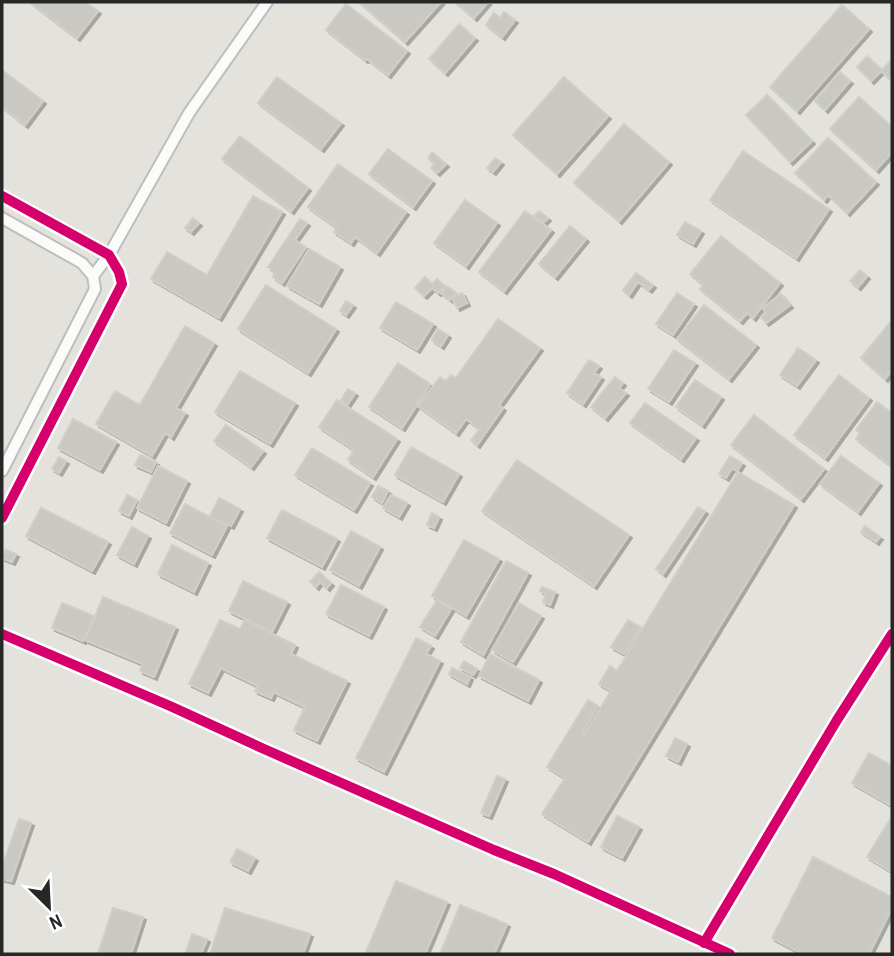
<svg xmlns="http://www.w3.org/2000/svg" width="894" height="956" viewBox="0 0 894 956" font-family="'Archivo Narrow',sans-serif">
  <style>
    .building { fill: #c9c8c3; stroke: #cfcec9; stroke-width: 2; filter: url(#shadow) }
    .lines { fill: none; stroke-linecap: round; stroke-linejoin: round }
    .street-casing { stroke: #bebebe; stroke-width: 14 }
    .street { stroke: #fbfbfa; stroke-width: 10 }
    .cycleway-casing { stroke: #fff; stroke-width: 15 }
    .cycleway { stroke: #d6006c; stroke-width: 10 }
  </style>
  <defs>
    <filter id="shadow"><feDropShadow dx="3" dy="3" stdDeviation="0" flood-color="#0004"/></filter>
  </defs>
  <rect width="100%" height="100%" fill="#e4e2dc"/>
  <path class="building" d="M 30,2 L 85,2 L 98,11 L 77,38 Z
    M 359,2 L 441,2 L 405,42 Z
    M 455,2 L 488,2 L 474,18 Z
    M 346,4 L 407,51 L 388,75 L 367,59 L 365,60 L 326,30 Z
    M 842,5 L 869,29 L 797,111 L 770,87 Z
    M 504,12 L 515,20 L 502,37 L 486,25 L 494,13 L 500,18 Z
    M 459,24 L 475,38 L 445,73 L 429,59 Z
    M 867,56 L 882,70 L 871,81 L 857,67 Z
    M 892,59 L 892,81 L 881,71 Z
    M 2,70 L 43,101 L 25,125 L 2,107 Z
    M 840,72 L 850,81 L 825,110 L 815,101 Z
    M 277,77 L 341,123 L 321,149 L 258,103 Z
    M 564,77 L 608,116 L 557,174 L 513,135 Z
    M 767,95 L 812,141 L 790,162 L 746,115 Z
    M 859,97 L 892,127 L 892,152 L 876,170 L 830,129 Z
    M 624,124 L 669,162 L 619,221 L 574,183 Z
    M 240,136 L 308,188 L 291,211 L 222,159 Z
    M 828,138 L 876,182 L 847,213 L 828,195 L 824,200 L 795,173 Z
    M 388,149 L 432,181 L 413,207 L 369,174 Z
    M 743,151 L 829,209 L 796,258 L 710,200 Z
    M 432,152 L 446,164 L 437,173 L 431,168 L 435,164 L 428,158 Z
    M 495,158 L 501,162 L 493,172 L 487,168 Z
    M 338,164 L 406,212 L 377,253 L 355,237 L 351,243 L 334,232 L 337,228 L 308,207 Z
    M 253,196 L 282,212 L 219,318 L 151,279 L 167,252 L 207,275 Z
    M 465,200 L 497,223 L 466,266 L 434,243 Z
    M 525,211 L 551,230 L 504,291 L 479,272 Z
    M 539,211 L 548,218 L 543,223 L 534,216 Z
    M 193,218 L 199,223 L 191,232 L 185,228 Z
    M 300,219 L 307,223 L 295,240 L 306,247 L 282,283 L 273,277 L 276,272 L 268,267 Z
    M 685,222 L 701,231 L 693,244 L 677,235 Z
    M 570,226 L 586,239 L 555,277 L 539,264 Z
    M 721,236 L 780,283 L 753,318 L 747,313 L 740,321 L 700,289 L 703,285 L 690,274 Z
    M 309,249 L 340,267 L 319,304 L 287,286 Z
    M 860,270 L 867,276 L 858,287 L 850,281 Z
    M 636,273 L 653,285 L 649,290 L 638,282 L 629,295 L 623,290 Z
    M 425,277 L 432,284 L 437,279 L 445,286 L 438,293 L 432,288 L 424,296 L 415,288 Z
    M 266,285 L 336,329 L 308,373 L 238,329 Z
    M 447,286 L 456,293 L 450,300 L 441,293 Z
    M 462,293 L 467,303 L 457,308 L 452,298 Z
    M 677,293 L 694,304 L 673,335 L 656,324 Z
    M 781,294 L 790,305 L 766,323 L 761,317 L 766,313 L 763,308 Z
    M 346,301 L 353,305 L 346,315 L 340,311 Z
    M 396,302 L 433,324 L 417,350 L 380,328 Z
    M 704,305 L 756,345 L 729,379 L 677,339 Z
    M 498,319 L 540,348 L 499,405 L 503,408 L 477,445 L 471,440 L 480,429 L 466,419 L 456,433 L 418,406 L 440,377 L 446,381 L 451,375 L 456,378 Z
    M 892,320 L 892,370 L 885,379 L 861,358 Z
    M 185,326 L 214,343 L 176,408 L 185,413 L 171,437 L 165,433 L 152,456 L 96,424 L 115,391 L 140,405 Z
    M 438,329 L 448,335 L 441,346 L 432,340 Z
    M 798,348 L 816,360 L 797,386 L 780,375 Z
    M 674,350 L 695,363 L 669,402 L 648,389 Z
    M 589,360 L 599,366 L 594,373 L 601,377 L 583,404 L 567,393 Z
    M 398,363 L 430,384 L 402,428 L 369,407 Z
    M 240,371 L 295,403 L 270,444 L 215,412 Z
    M 839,375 L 869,398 L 825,458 L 794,435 Z
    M 615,377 L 623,383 L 619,388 L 626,393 L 605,418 L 591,407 Z
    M 695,380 L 721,397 L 702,425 L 676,407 Z
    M 348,389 L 355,393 L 347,405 L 341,400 Z
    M 337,400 L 397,439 L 373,477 L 348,460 L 354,450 L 319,427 Z
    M 877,402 L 892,413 L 892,462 L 890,465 L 856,439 L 860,433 L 856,430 Z
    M 645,403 L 696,438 L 681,459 L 630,423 Z
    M 754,415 L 824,469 L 801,499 L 731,445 Z
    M 73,419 L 116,442 L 100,470 L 58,448 Z
    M 226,425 L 263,451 L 251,467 L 214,441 Z
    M 411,447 L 459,474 L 443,502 L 395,475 Z
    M 312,448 L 370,483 L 354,510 L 295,475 Z
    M 140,455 L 156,462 L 151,472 L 135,465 Z
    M 730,456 L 742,463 L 737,471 L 732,468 L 726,478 L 719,474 Z
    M 841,456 L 879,483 L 858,512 L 820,484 Z
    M 59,457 L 66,461 L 59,473 L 52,469 Z
    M 517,460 L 629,535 L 594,586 L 482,511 Z
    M 158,466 L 187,481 L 166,523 L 137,508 Z
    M 738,472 L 794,505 L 588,842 L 542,814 L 565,778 L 547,767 L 588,700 L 598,706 L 582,733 L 584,735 L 611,691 L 599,684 L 610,666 L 617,671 Z
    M 378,486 L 388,491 L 382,503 L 372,497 Z
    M 127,495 L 137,500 L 129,516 L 119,511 Z
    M 391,495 L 407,503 L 399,517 L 383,508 Z
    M 219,498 L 240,509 L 231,526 L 210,516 Z
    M 185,504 L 227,526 L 212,555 L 170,533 Z
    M 698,507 L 705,511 L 663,574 L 656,569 Z
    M 41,508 L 108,542 L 92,571 L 26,536 Z
    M 282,510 L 337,539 L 322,567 L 267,538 Z
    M 432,513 L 439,517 L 434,528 L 427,525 Z
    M 865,526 L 880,537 L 876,542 L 861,532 Z
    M 132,527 L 148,536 L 134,564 L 117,555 Z
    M 351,531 L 380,547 L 359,586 L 330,570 Z
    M 464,540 L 499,559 L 466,616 L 432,596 Z
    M 172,545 L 208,563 L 194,592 L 158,574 Z
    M 6,550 L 16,554 L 12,562 L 2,558 Z
    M 506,561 L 528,573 L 483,655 L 461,642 Z
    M 319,572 L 331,583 L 327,588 L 320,582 L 316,587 L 310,582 Z
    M 243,581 L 287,602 L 272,632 L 229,611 Z
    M 341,585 L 384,607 L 369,636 L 326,614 Z
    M 542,587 L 555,592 L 550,605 L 543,602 L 546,594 L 540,591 Z
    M 103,597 L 175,627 L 154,677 L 140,671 L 143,664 L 85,640 Z
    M 437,600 L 451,609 L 435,636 L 420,627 Z
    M 62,603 L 94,616 L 83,641 L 52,628 Z
    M 519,603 L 541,616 L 513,662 L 492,650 Z
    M 220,620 L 240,629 L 245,620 L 295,645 L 291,654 L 347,681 L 317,741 L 294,730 L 305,707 L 274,692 L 271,698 L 255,691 L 258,686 L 221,668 L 208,693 L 189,684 Z
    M 628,620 L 641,627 L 624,654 L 611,647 Z
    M 416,638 L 431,646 L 426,654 L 440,661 L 384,772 L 356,758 Z
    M 490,654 L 539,680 L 528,701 L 479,676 Z
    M 464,661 L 477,669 L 473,675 L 460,668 Z
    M 452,668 L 470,677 L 467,684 L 449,674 Z
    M 675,738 L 687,744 L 678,762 L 666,756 Z
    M 869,753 L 892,766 L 892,806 L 852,783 Z
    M 497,776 L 505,779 L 489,816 L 481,813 Z
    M 617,816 L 639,827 L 622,858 L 601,847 Z
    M 892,816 L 892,872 L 867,857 Z
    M 19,819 L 31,823 L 11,881 L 2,879 L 2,867 Z
    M 237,849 L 255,858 L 248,871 L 230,862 Z
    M 813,857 L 892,897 L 892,908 L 869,954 L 803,954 L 772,938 Z
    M 396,881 L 447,902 L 425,954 L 371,954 L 366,952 Z
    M 460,905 L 507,924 L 494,954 L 440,954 Z
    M 113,908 L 143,917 L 131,954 L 98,954 Z
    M 225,908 L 310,934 L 303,954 L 210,954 Z
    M 192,934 L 207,939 L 201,954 L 185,954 Z"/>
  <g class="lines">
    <defs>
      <path id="street" d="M 2,196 L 109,255 L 119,272 L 122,284 L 2,518
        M 2,218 L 82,263 L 93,276 L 95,289 L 2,471
        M 93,276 L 109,255 L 189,113 L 267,2
        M 2,634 L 170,706 L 264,749 L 494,850 L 554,874 L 730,954
        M 704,943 L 837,720 L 892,634"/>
    </defs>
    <use href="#street" class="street-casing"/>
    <use href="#street" class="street"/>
    <defs>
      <path id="cycleway" d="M 2,196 L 109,255 L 119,272 L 122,284 L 2,518
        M 2,634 L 170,706 L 264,749 L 494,850 L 554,874 L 730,954
        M 704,943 L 837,720 L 892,634"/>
    </defs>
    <use href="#cycleway" class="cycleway-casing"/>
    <use href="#cycleway" class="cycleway"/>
  </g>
  <rect width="894" height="956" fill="none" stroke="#272727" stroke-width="7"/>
  <g transform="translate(49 907) rotate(156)" stroke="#ffffff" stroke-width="5" paint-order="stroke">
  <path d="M0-5L12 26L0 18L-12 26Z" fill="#272727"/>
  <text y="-10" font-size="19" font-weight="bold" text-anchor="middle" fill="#272727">N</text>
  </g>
</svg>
